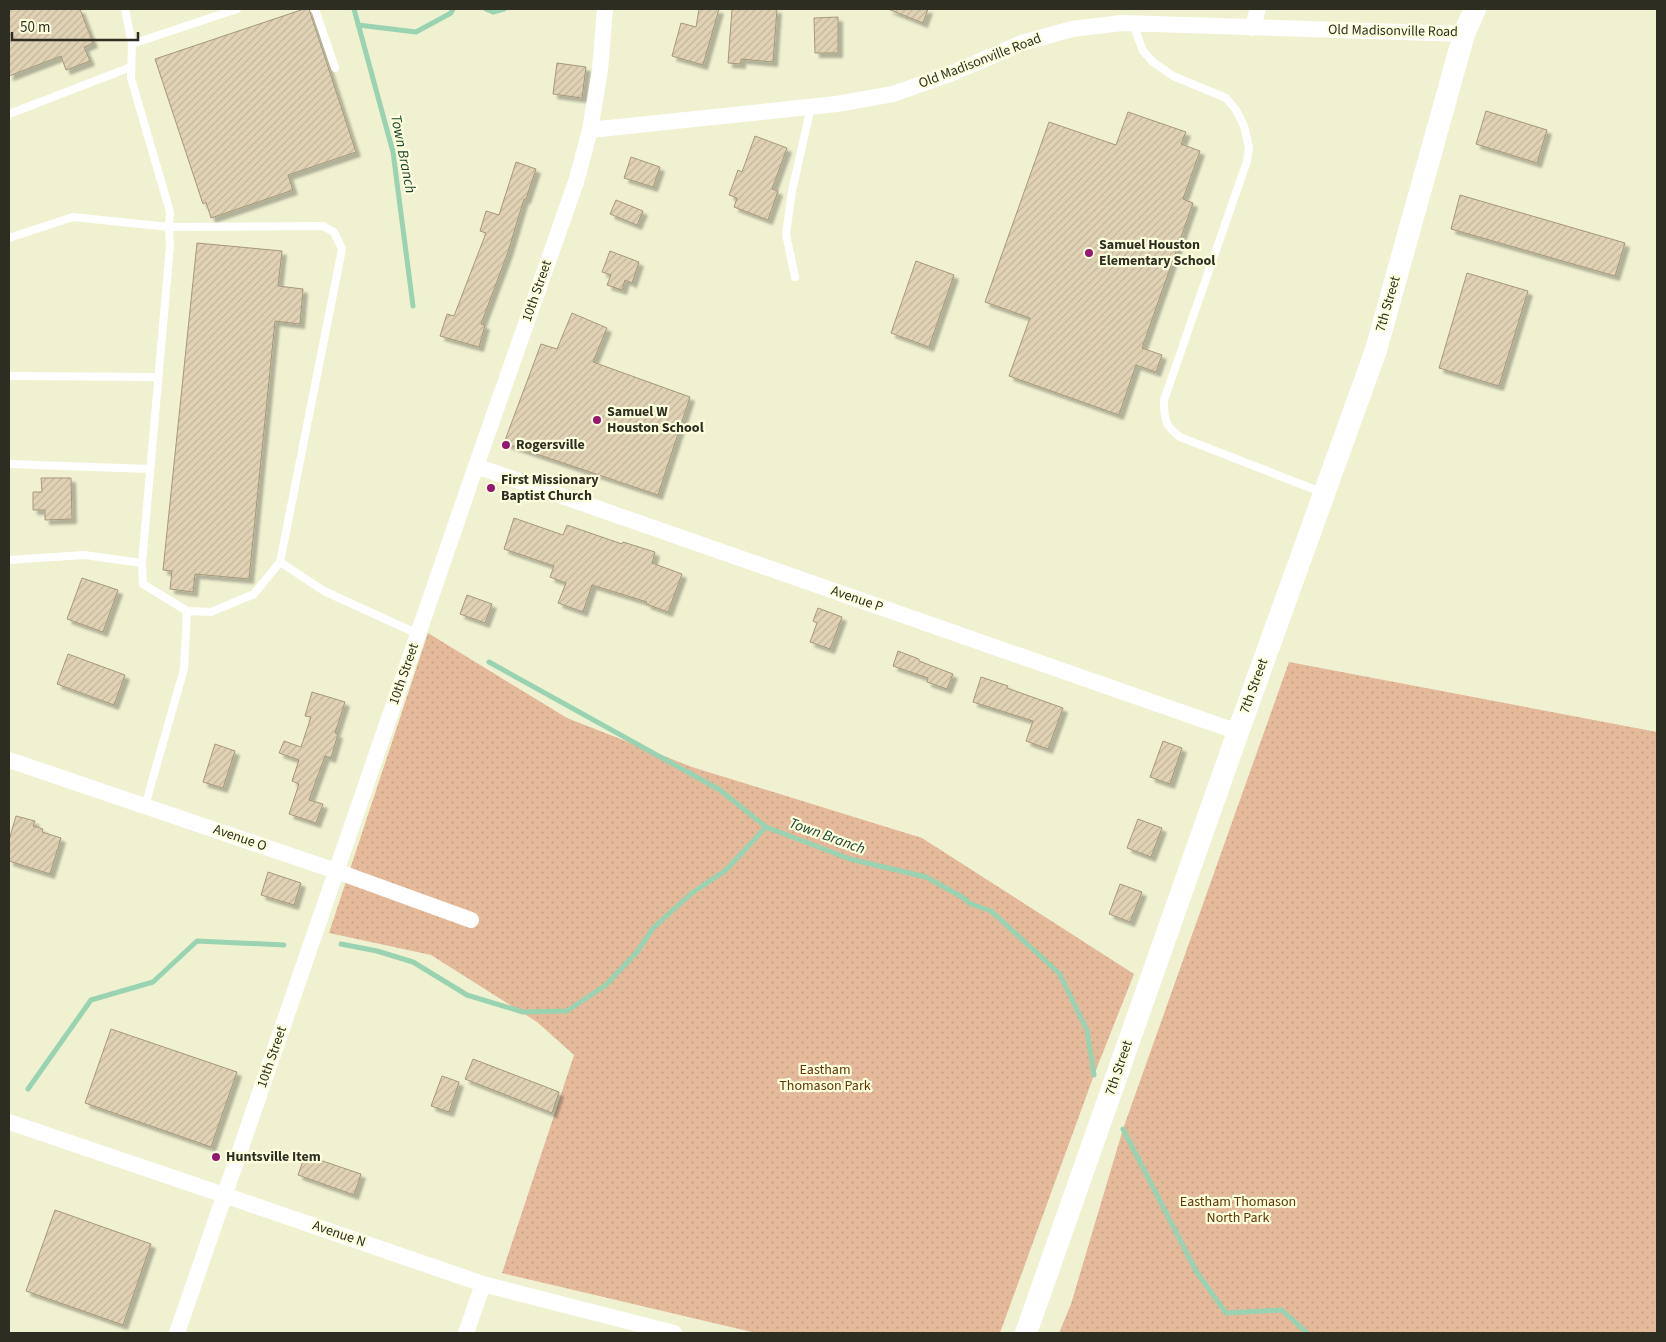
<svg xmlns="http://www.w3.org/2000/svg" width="1666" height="1342" viewBox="0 0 1666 1342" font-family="'Source Sans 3',sans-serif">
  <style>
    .green { fill: url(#green-dots) }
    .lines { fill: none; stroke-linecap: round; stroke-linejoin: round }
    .stream { stroke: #99d3b1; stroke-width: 5 }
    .building { fill: url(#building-hatch); stroke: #a5977b; filter: url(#shadow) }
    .lane { stroke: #fff; stroke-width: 8 }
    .street { stroke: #fff; stroke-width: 16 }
    .secondary { stroke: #fff; stroke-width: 22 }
    .poi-dot { fill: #961770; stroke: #feffde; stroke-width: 2 }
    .labels { text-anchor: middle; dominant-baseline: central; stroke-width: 4.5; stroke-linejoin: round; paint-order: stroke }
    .street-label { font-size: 14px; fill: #2d2d21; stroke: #feffde }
    .poi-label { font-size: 14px; font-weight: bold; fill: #2d2d21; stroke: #feffde; text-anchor: start }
    .park-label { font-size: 14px; fill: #613404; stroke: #feffde }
    .water-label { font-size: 15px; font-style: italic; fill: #16442e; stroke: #feffde }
  </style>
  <defs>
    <pattern id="green-dots" width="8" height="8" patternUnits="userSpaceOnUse" patternTransform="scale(1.25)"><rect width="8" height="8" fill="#e4ba9a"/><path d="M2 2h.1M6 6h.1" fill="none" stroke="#c4a084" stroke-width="1.8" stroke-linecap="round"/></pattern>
    <pattern id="building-hatch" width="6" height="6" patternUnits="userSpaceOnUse" patternTransform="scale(1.25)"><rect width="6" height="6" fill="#e1d2b5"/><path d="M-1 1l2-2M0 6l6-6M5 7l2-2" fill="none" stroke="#c1b59b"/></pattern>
    <filter id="shadow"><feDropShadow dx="4.5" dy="4.5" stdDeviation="1" flood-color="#0004"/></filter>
  </defs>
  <rect width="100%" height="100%" fill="#f0f1d1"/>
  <path class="green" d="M 428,633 L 567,718 L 692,767 L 922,838 L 1134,974 L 1094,1075 L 1000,1333 L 756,1333 L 502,1273 L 574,1055 L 537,1022 L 431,955 L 329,933 Z
    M 1289,662 L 1657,732 L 1657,1333 L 1059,1333 L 1071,1304 L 1123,1129 Z"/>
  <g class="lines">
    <path class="stream" d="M 354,9 L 393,152 L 413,306
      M 486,9 L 493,12 L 504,9
      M 358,25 L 416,32 L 451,13 L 453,9
      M 489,662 L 720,790 L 766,827 L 850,859 L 926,877 L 962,897 L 971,904 L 991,911 L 1059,973 L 1087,1030 L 1094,1075
      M 341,944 L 377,951 L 413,962 L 467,995 L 523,1012 L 567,1011 L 606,985 L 637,952 L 653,928 L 692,893 L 726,870 L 766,827
      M 28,1089 L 91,1000 L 153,982 L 197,941 L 284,945
      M 1123,1129 L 1196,1271 L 1226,1313 L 1282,1310 L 1307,1333"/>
  </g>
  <path class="building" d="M 9,9 L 80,9 L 93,43 L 84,47 L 90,61 L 66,70 L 61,56 L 9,76 Z
    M 304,9 L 309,9 L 356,152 L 288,175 L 293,190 L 211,218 L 206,202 L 203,204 L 155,59 Z
    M 699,9 L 719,9 L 703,65 L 672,56 L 681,23 L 696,27 Z
    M 732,9 L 777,9 L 773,62 L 741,59 L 741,64 L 728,63 Z
    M 888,9 L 928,9 L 923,23 Z
    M 838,17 L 838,53 L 815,53 L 814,18 Z
    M 557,63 L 586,67 L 582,98 L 553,94 Z
    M 1486,111 L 1547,130 L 1537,163 L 1476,144 Z
    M 1128,112 L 1186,132 L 1181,144 L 1200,151 L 1183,199 L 1193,203 L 1142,348 L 1162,355 L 1156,372 L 1136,365 L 1119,415 L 1009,376 L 1030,318 L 985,302 L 1049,122 L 1116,145 Z
    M 755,136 L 787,148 L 772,189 L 778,191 L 768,220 L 734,207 L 737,198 L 729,195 L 738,170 L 742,172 Z
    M 631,157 L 660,167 L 653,187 L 624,178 Z
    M 516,162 L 536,169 L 526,199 L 524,199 L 508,252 L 481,324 L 485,325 L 479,347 L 440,336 L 447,314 L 454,316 L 486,233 L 480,231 L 486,211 L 499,215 Z
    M 1460,195 L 1625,243 L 1615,276 L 1451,229 Z
    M 616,200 L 643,211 L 637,225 L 610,214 Z
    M 197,243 L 282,251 L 278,286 L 303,289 L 300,324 L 275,321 L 249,579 L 195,574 L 193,592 L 170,589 L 172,571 L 163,570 Z
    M 610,251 L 639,262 L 632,283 L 625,280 L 622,290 L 607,285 L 611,275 L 602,272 Z
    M 916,261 L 954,275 L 929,347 L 891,333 Z
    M 1467,273 L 1528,291 L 1499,386 L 1439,368 Z
    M 572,313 L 607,328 L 593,362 L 690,397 L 658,495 L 504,443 L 541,344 L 557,349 Z
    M 41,478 L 71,478 L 72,519 L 45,520 L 45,510 L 33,510 L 33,492 L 42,492 Z
    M 514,518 L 563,535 L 567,525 L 622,544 L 623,542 L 655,552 L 652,563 L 682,574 L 668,612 L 646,604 L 647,602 L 592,585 L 583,612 L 558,603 L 566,583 L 550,577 L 554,566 L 504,549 Z
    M 82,578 L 118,590 L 103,632 L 67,619 Z
    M 467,595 L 492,604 L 485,623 L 460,614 Z
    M 818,608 L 842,617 L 830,649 L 810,642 L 817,623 L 813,621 Z
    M 898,651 L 919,659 L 919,661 L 953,674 L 947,689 L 927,682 L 928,678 L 893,666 Z
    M 68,654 L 125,675 L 114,705 L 57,684 Z
    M 981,677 L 1008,686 L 1007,688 L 1063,708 L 1048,749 L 1026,741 L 1033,721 L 973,702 Z
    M 312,692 L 345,702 L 335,733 L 338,734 L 331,758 L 325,756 L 309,800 L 323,804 L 316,823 L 289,814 L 299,784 L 292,781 L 299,760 L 279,753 L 284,741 L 301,747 L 311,717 L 305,716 Z
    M 1163,741 L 1182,748 L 1170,784 L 1150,777 Z
    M 215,744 L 235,751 L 223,788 L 203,782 Z
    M 16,816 L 35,821 L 33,826 L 43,829 L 42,832 L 61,838 L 50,874 L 9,861 L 9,840 Z
    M 1138,819 L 1162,828 L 1151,857 L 1127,848 Z
    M 268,872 L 301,883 L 294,905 L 261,895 Z
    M 1120,884 L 1142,892 L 1130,922 L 1109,914 Z
    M 111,1029 L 237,1072 L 211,1147 L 85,1103 Z
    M 473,1059 L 559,1092 L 552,1113 L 465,1079 Z
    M 442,1076 L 459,1082 L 449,1112 L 431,1106 Z
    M 305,1155 L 361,1174 L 354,1195 L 298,1175 Z
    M 55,1210 L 151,1244 L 123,1325 L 26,1291 Z"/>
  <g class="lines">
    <path class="lane" d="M 125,9 L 132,44 L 131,78 L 170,212 L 169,227 L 170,246 L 142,563 L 143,584 L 187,611 L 211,612 L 254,594 L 280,562
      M 315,9 L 335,68
      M 1133,24 L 1143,51 L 1153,62 L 1173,76 L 1226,98 L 1236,110 L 1244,126 L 1249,147 L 1247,161 L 1164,400 C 1164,418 1164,425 1180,437 L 1321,492
      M 132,44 L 237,9
      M 9,114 L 131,67
      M 9,238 L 73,217 L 169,227 L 323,226 L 334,232 L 342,249 L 280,562 L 324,591 L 418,634
      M 795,277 L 786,234 L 792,191 L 811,107
      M 9,376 L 158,377
      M 9,464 L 150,469
      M 9,560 L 84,555 L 142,563
      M 145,806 L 184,669 L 187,611"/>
    <path class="street" d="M 1252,28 L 1258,9
      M 590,130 L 837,104 L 893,94 L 950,74 L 1022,43 L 1072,29 L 1122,23 L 1464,34
      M 476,466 L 1238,732
      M 9,760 L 336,871 L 471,920
      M 9,1122 L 224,1195 L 483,1284 L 674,1333
      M 177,1333 L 476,466 L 576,182 L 590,130 L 600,70 L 605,9
      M 466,1333 L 483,1284"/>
    <path class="secondary" d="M 1026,1333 L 1238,732 L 1376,350 L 1464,34 L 1475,9"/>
  </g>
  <g class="poi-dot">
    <circle cx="1089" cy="253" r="5"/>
    <circle cx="597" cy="420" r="5"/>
    <circle cx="506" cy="445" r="5"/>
    <circle cx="491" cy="488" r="5"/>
    <circle cx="216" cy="1157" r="5"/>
  </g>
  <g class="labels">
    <g class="street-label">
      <text transform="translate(1393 31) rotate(1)">Old Madisonville Road</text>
      <text transform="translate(980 61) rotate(-21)">Old Madisonville Road</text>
      <text transform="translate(537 291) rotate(-71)">10th Street</text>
      <text transform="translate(1388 304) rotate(-74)">7th Street</text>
      <text transform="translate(857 599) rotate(19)">Avenue P</text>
      <text transform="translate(404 674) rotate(-71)">10th Street</text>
      <text transform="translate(1254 686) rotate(-70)">7th Street</text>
      <text transform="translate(240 838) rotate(19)">Avenue O</text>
      <text transform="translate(272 1057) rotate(-71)">10th Street</text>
      <text transform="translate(1119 1068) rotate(-71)">7th Street</text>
      <text transform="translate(339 1234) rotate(19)">Avenue N</text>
    </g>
    <g class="poi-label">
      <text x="1099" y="245">Samuel Houston<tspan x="1099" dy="16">Elementary School</tspan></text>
      <text x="607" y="412">Samuel W<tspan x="607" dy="16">Houston School</tspan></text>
      <text x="516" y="445">Rogersville</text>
      <text x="501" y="480">First Missionary<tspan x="501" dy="16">Baptist Church</tspan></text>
      <text x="226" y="1157">Huntsville Item</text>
    </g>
    <g class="park-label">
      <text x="825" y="1070">Eastham<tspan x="825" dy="16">Thomason Park</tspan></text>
      <text x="1238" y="1202">Eastham Thomason<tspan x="1238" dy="16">North Park</tspan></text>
    </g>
    <g class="water-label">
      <text transform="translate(403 154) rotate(79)">Town Branch</text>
      <text transform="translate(827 836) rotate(20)">Town Branch</text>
    </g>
  </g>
  <rect width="1666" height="1342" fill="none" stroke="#2d2d21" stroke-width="20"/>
  <path d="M12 32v8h126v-8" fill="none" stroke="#2d2d21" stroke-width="2.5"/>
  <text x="20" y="32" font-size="15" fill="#2d2d21" stroke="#feffde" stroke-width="4" paint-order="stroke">50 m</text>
</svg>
